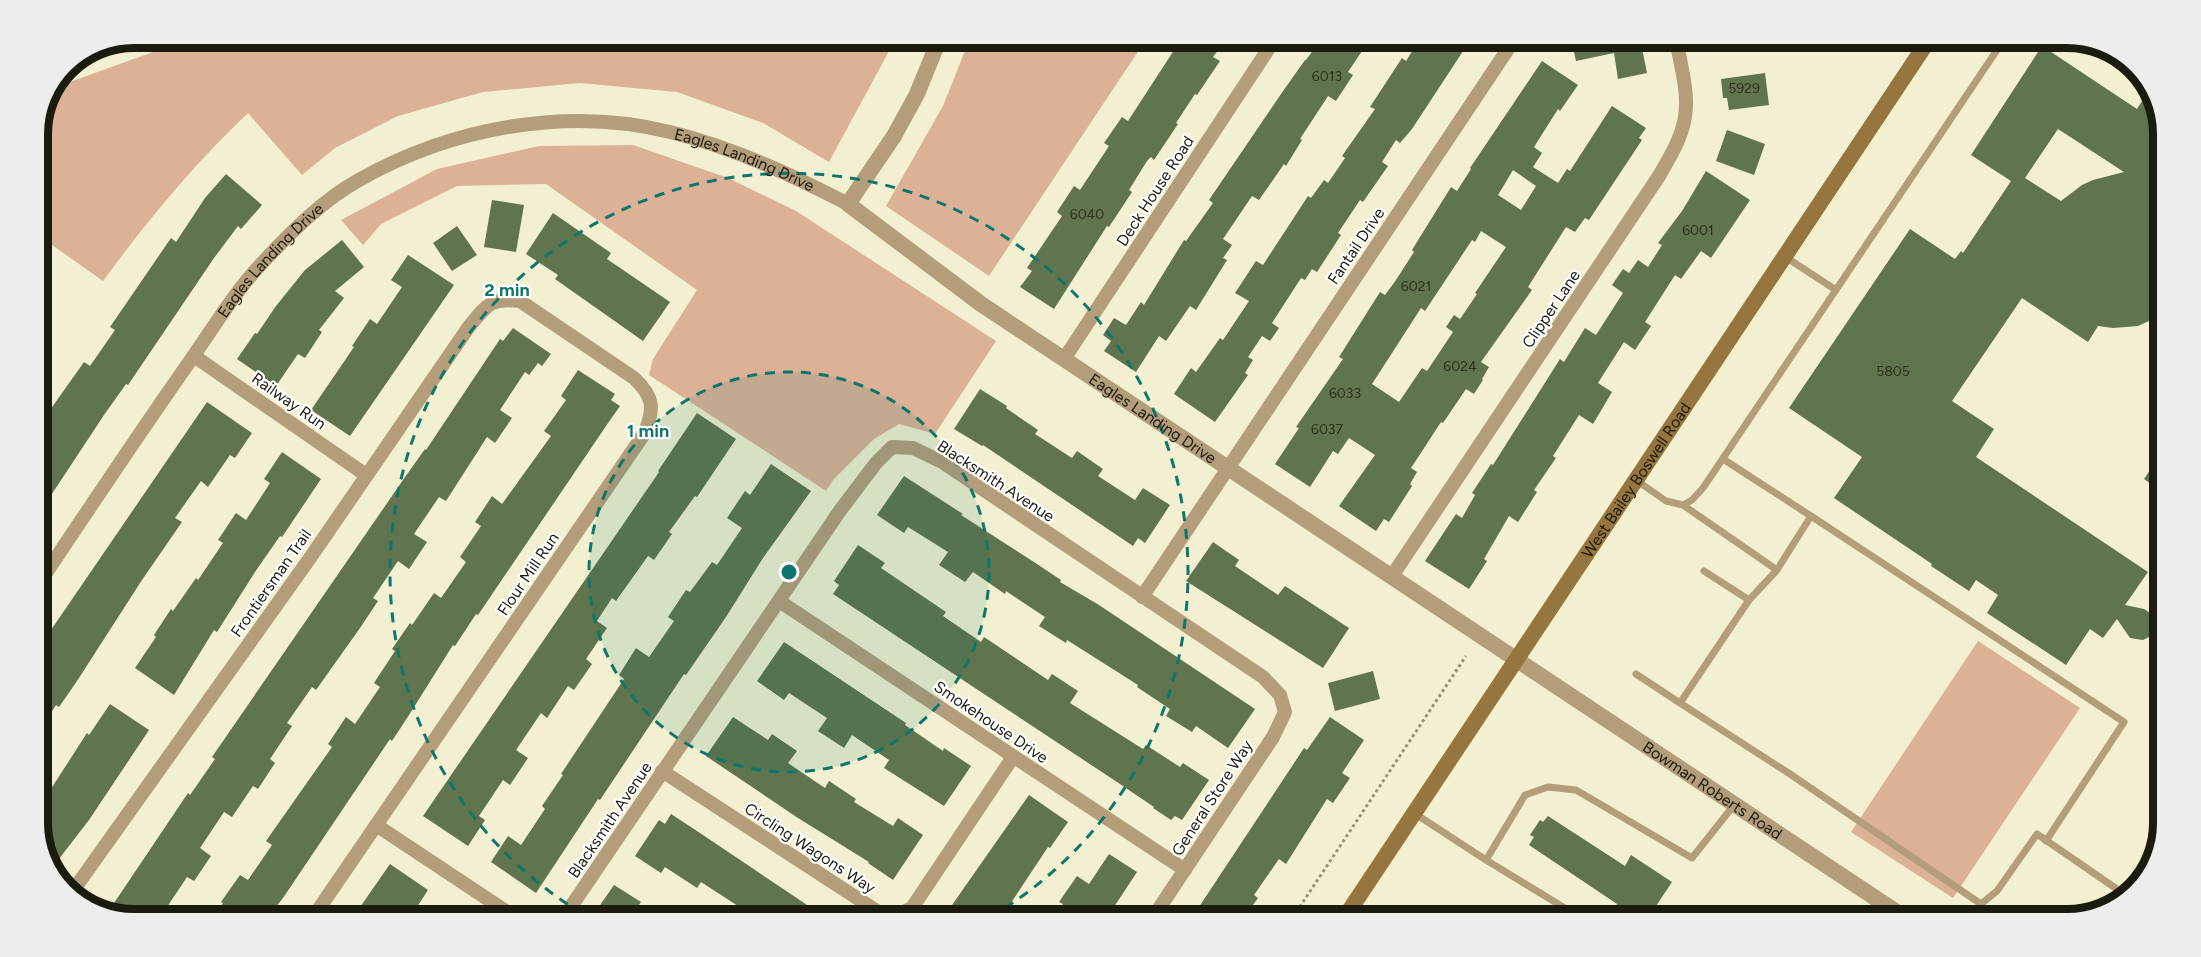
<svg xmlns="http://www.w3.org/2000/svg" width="2201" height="957" viewBox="0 0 2201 957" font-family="Figtree,sans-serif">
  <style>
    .grass { fill: #dcb196 }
    .building { fill: #60744d; fill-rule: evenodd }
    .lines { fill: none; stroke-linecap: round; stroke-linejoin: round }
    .path { stroke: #93927b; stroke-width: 3; stroke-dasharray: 3 3; stroke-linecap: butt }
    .service { stroke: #b49d7a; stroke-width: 7 }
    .minor { stroke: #b49d7a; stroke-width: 14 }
    .tertiary { stroke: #b49d7a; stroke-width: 16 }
    .secondary { stroke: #96753e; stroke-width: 16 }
    .ring { fill: none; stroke: #0f766e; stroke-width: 3; stroke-dasharray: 10 8 }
    .labels { text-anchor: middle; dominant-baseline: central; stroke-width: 4.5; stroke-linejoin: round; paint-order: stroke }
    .number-label { font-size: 14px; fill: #2d311f }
    .street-label { font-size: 16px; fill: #1c1b10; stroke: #fff }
    .rim { fill: none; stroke: #1c1b10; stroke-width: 8 }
    .centre { fill: #0f766e; stroke: #fff; stroke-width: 3 }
    .ring-label { font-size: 18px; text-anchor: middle; font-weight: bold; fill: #0f766e; stroke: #fff; stroke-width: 4.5; stroke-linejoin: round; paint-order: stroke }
  </style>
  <rect width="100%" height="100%" fill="#f2f0d0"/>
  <path class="grass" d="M 192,38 L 895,40 L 829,162 L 763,123 L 677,92 L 580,83 L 483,92 L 398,116 L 335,148 L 302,175 L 248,113 C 194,164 147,221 103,281 L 38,235 L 38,128 L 56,87 Z
    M 969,41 L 1145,41 L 989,276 L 886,206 L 943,106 Z
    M 633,145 L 728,178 L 796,211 L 996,341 L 935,434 L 899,424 L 874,439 L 833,480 L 826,491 L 649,375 L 653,359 L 697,290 L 546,184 L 457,186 L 381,224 L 363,245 L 341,220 L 437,169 L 539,146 Z
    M 1978,641 L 2080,708 L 1953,898 L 1851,832 Z"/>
  <path class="building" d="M 1180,41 L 1224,42 L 1213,57 L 1220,61 L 1197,95 L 1195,94 L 1176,123 L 1178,124 L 1154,160 L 1151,157 L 1147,161 L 1129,190 L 1132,192 L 1109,227 L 1107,226 L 1054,309 L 1020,287 L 1032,271 L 1027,268 L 1062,216 L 1057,212 L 1074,186 L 1080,190 L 1109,146 L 1104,143 L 1122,117 L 1128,121 Z
    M 1324,42 L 1368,42 L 1348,72 L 1353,75 L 1336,101 L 1328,96 L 1300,139 L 1302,140 L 1286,166 L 1284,164 L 1259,200 L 1252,196 L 1223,239 L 1232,245 L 1223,258 L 1227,260 L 1196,310 L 1190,306 L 1166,341 L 1159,336 L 1136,372 L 1104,351 L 1111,341 L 1103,335 L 1114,318 L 1126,325 L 1141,302 L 1144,305 L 1184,240 L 1186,241 L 1213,203 L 1209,200 L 1281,94 L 1305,60 L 1306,60 L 1314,49 L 1318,51 Z
    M 1418,42 L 1469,42 L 1412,129 L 1400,143 L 1396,140 L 1382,162 L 1388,166 L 1363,202 L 1360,200 L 1338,233 L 1341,235 L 1317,272 L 1312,269 L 1305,280 L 1301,278 L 1272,323 L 1279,328 L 1270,341 L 1262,336 L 1248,357 L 1253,360 L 1245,373 L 1248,375 L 1215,422 L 1174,394 L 1191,368 L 1196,372 L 1220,338 L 1223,340 L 1249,301 L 1235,293 L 1256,261 L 1263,265 L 1308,196 L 1311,198 L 1324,180 L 1328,183 L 1345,158 L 1342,156 L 1375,109 L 1370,107 L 1402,58 L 1406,61 Z
    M 1572,43 L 1641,43 L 1647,73 L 1618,79 L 1614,53 L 1576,61 Z
    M 2042,46 L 2137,109 L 2149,90 L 2163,128 L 2162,315 L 2138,326 L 2113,328 L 2098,326 L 2088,342 L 2022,298 L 1952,401 L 1994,429 L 1976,457 L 2148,572 L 2125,605 L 2144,609 L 2152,614 L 2154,619 L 2155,629 L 2149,637 L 2143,640 L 2130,638 L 2117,619 L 2103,638 L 2090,629 L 2066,665 L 1987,613 L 1998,595 L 1976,580 L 1969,591 L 1931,566 L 1932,564 L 1834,498 L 1862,457 L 1789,408 L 1910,229 L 1955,259 L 1961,251 L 1963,253 L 2011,181 L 1971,155 ZM 2058,129 L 2124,172 L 2093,180 L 2082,185 L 2061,201 L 2025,178 Z
    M 1542,61 L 1578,85 L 1560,111 L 1558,109 L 1534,147 L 1542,153 L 1533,167 L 1558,183 L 1567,169 L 1570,171 L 1612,106 L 1646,128 L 1639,138 L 1642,140 L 1589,220 L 1585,218 L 1575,232 L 1566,227 L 1528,287 L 1532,290 L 1481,362 L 1489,367 L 1482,379 L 1483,380 L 1474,394 L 1466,389 L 1443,423 L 1441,422 L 1411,468 L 1417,472 L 1410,484 L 1412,486 L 1389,522 L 1384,519 L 1376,531 L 1339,506 L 1375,455 L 1349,438 L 1338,454 L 1333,451 L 1310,487 L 1275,464 L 1299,428 L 1296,427 L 1343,359 L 1339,357 L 1380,292 L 1385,295 L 1396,280 L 1414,252 L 1412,250 L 1451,187 L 1457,191 L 1471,169 L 1470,168 ZM 1513,170 L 1536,186 L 1521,210 L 1498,195 ZM 1481,231 L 1506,247 L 1475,293 L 1477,294 L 1460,319 L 1454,315 L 1446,327 L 1453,332 L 1427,371 L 1422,368 L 1399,402 L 1372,384 L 1421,308 L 1425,311 L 1472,240 L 1475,242 Z
    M 1765,73 L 1769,105 L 1729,110 L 1727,98 L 1723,98 L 1721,79 Z
    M 1727,130 L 1765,144 L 1754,175 L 1716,161 Z
    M 1706,171 L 1750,200 L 1711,258 L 1701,251 L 1681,279 L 1675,275 L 1645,322 L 1651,326 L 1635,350 L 1624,342 L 1598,383 L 1612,392 L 1593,424 L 1579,415 L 1553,456 L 1556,458 L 1534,490 L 1537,492 L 1518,522 L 1509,516 L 1484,559 L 1487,561 L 1469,589 L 1425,561 L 1456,514 L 1462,518 L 1475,495 L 1472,493 L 1491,464 L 1493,465 L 1560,359 L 1564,362 L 1585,328 L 1596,335 L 1623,293 L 1612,285 L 1623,269 L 1629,273 L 1638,260 L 1648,267 L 1662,245 L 1658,243 L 1682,211 Z
    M 226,174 L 262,205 L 241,229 L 238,226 L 214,258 L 128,385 L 126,384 L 104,415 L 38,515 L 38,427 L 84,362 L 90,366 L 115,330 L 110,327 L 171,238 L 176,242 L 205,198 Z
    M 492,200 L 524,205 L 516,252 L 484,247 Z
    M 553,213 L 611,253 L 607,259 L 670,302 L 643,341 L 555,279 L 558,275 L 526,254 Z
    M 457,226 L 477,255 L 452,271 L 433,243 Z
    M 342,240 L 364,267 L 335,291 L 344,298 L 319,330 L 322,332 L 305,358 L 298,354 L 276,386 L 237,359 L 255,333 L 257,334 L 276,306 L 305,270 Z
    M 408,255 L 454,285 L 350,436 L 311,410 L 354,347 L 352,346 L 370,319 L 377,324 L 402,287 L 391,280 Z
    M 513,328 L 551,354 L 542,366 L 538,363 L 529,375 L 525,372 L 500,410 L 512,418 L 495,443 L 487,437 L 446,501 L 439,497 L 414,534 L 427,542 L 409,569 L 398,561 L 373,598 L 378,601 L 360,628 L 316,690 L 312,687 L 287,723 L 292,726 L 270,759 L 275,763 L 258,789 L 253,786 L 232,817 L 224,812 L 200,848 L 211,856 L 194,881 L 187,877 L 163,913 L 108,912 L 188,793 L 190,795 L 215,759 L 212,757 L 403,480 L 425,449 L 426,450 L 500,339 L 503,341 Z
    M 578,370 L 615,394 L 611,400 L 620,406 L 606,426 L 478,615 L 476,614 L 455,646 L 453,645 L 409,715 L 392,741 L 390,739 L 283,898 L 271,913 L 216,913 L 223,903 L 221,902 L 240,875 L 248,880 L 272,845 L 266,841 L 332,747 L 328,744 L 346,717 L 355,724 L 380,687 L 374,683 L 395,651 L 392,649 L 410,623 L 412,625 L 434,593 L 441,598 L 466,562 L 460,557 L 481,526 L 475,522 L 492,496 L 502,504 L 551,436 L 544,431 L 566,400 L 561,396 Z
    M 980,389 L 1007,406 L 1006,408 L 1038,430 L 1035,434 L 1072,458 L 1077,451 L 1103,469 L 1098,476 L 1135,500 L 1143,488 L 1170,505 L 1145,543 L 1138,538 L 1133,546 L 983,445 L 982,446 L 954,429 Z
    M 207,402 L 252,433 L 235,458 L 230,455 L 208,487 L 201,481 L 175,518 L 182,522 L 142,580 L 77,681 L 59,707 L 56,705 L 38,733 L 38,649 Z
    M 697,413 L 736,439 L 697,497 L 695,496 L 669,532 L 672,534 L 654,560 L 648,556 L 616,601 L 612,598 L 597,621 L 607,628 L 586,659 L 592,664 L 574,690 L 568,686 L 547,718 L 541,713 L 516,750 L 528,758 L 510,785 L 503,780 L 479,816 L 485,820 L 468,846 L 423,816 L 659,472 L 658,471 Z
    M 282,452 L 321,479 L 282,537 L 280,536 L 255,572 L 217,632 L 214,630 L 174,695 L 135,668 L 156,637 L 154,635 L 171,609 L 173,611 L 196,578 L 198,580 L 223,543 L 218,540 L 236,513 L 246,520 L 270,483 L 264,479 Z
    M 2160,455 L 2160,490 L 2144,479 Z
    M 771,464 L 811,491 L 763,558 L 726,617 L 686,675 L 684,674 L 600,800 L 598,799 L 536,893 L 491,862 L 508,836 L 521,845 L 545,809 L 542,806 L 563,775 L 561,774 L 624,679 L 619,675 L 636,648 L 649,657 L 674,621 L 668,617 L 686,590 L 690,592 L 712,562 L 717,565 L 742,528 L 727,518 L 745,491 L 750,495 Z
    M 904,476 L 963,514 L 961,515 L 1034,562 L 1061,580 L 1060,582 L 1099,605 L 1255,709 L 1228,748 L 1196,726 L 1192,732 L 1166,716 L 1170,709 L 1137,687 L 1138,685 L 1067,640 L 1066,643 L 1039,626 L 1045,617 L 1006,591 L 1005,594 L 973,572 L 965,582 L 939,565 L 948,552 L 908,527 L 904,533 L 877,515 Z
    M 1213,542 L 1239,560 L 1235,566 L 1278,595 L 1285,586 L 1349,628 L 1323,668 L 1186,581 Z
    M 858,545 L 885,563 L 881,568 L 946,612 L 943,616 L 981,642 L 984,637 L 1048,680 L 1052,674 L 1078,691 L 1070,703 L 1143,749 L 1146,745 L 1180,767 L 1183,763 L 1209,780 L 1182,820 L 1175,816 L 1171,820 L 1153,808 L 1154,807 L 1120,784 L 833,594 L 839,585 L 834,581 Z
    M 784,642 L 906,723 L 905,725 L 943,751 L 944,748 L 971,766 L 944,806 L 884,768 L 889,760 L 852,735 L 844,748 L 818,731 L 827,718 L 789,693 L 784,700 L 757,681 Z
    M 1373,671 L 1380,699 L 1335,711 L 1328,683 Z
    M 110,704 L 149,730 L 89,820 L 52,868 L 38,830 L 38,809 L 87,733 L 89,735 Z
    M 733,717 L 768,740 L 772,734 L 797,751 L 788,763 L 825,788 L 829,781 L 856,799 L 854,802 L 893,826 L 898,818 L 923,835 L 893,880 L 868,863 L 869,862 L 798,818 L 706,756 Z
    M 1330,717 L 1364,740 L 1342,773 L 1350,778 L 1333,803 L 1327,799 L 1286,864 L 1279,859 L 1254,895 L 1258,898 L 1245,916 L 1193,916 L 1304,748 L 1307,750 Z
    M 1029,795 L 1068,822 L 1050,848 L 1048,847 L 1005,912 L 999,907 L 993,916 L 945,915 Z
    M 671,814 L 697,831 L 822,915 L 746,915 L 737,908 L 738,906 L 701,882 L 697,888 L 665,867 L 661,873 L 635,856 L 659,820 L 665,824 Z
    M 1548,816 L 1625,866 L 1631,855 L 1672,882 L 1648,918 L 1608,918 L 1617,904 L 1529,845 L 1534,837 L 1530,835 L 1540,820 L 1543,822 Z
    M 1109,854 L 1137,872 L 1108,916 L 1055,916 L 1063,904 L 1059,902 L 1077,876 L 1089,884 Z
    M 390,864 L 428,890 L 413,913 L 356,913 Z
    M 614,885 L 641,902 L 633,914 L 594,914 Z"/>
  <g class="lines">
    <path class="path" d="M 1293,917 L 1466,656"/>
    <path class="service" d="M 1784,256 L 1836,290
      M 1723,459 L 1811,516
      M 1636,480 L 1666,501 L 1683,505 L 1777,570 L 1749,600 L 1680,703 L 1790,774 L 1981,904 L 1997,891 L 2037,834 L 2127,896
      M 1683,505 L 1692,500 L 1703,488 L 2001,44
      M 1777,570 L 1811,516 L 2124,722 L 2046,841
      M 1704,571 L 1749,600
      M 1636,674 L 1680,703
      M 1414,813 L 1486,860 L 1525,795 L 1548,787 L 1576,790 L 1692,858 L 1734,805
      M 1486,860 L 1581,918"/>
    <g class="minor">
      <path d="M 194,356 L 366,475"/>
      <path d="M 1064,359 L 1273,42"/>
      <path d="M 1392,576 L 1659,176 C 1672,154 1686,131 1686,105 C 1687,85 1680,63 1677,43"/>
      <path id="s1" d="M 38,585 C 88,510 138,435 190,361 C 214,327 235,291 264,261 C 291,232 324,199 359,180 C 451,128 566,106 670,132 C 732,147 792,175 848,204"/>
      <path d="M 1142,597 L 1512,43"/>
      <path d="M 779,601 L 1185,870"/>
      <path d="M 662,771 L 880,913 L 899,914 L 912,908 L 1013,757"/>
      <path d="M 376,825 L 510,914"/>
      <path d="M 70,891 L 75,888 L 310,558 L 468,328 C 486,306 490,297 520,301 L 634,378 C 654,397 655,409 644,434 L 316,913"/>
      <path d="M 566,914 L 839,512 L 876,463 L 892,447 L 913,448 L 942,462 L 1263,677 L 1280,695 L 1285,712 L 1273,737 L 1154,916"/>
    </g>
    <path class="tertiary" id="s2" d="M 939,40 L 917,94 L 894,136 L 848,204 L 981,304 L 1907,919"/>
    <path class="secondary" id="s3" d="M 1345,917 L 1926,44"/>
  </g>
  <circle cx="789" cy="572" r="200" fill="#0f766e" fill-opacity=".12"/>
  <g class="ring">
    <circle cx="789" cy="572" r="200"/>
    <path d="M583 914A399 399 0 1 1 995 914"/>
  </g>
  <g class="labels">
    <g class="number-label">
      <text x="1327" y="76">6013</text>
      <text x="1744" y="88">5929</text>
      <text x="1087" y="214">6040</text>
      <text x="1698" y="230">6001</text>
      <text x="1416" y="286">6021</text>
      <text x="1460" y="366">6024</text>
      <text x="1893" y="371">5805</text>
      <text x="1345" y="393">6033</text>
      <text x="1327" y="429">6037</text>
    </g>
    <g class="street-label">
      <text stroke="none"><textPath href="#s1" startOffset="922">Eagles Landing Drive</textPath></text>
      <text transform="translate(1155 191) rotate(-57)">Deck House Road</text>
      <text transform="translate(1356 246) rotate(-56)">Fantail Drive</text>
      <text stroke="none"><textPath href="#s1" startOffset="400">Eagles Landing Drive</textPath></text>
      <text transform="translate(1551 309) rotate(-56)">Clipper Lane</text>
      <text transform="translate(289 401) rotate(35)">Railway Run</text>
      <text stroke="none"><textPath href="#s2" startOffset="561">Eagles Landing Drive</textPath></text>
      <text transform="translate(996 481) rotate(33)">Blacksmith Avenue</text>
      <text stroke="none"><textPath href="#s3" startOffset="525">West Bailey Boswell Road</textPath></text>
      <text transform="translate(528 574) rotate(-56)">Flour Mill Run</text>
      <text transform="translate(271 583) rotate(-55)">Frontiersman Trail</text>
      <text transform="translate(991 722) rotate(34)">Smokehouse Drive</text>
      <text stroke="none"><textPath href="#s2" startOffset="1233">Bowman Roberts Road</textPath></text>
      <text transform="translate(1212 798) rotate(-57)">General Store Way</text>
      <text transform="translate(610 820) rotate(-56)">Blacksmith Avenue</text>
      <text transform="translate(810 848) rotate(33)">Circling Wagons Way</text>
    </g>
  </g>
  <path d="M0 0H2201V957H0ZM134 48H2067A86 86 0 0 1 2153 134V823A86 86 0 0 1 2067 909H134A86 86 0 0 1 48 823V134A86 86 0 0 1 134 48Z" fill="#ededec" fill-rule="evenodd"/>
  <path class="rim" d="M134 48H2067A86 86 0 0 1 2153 134V823A86 86 0 0 1 2067 909H134A86 86 0 0 1 48 823V134A86 86 0 0 1 134 48Z"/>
  <circle cx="789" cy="572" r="9" class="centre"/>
  <g class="ring-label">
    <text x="507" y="296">2 min</text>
    <text x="648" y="437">1 min</text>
  </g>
</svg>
